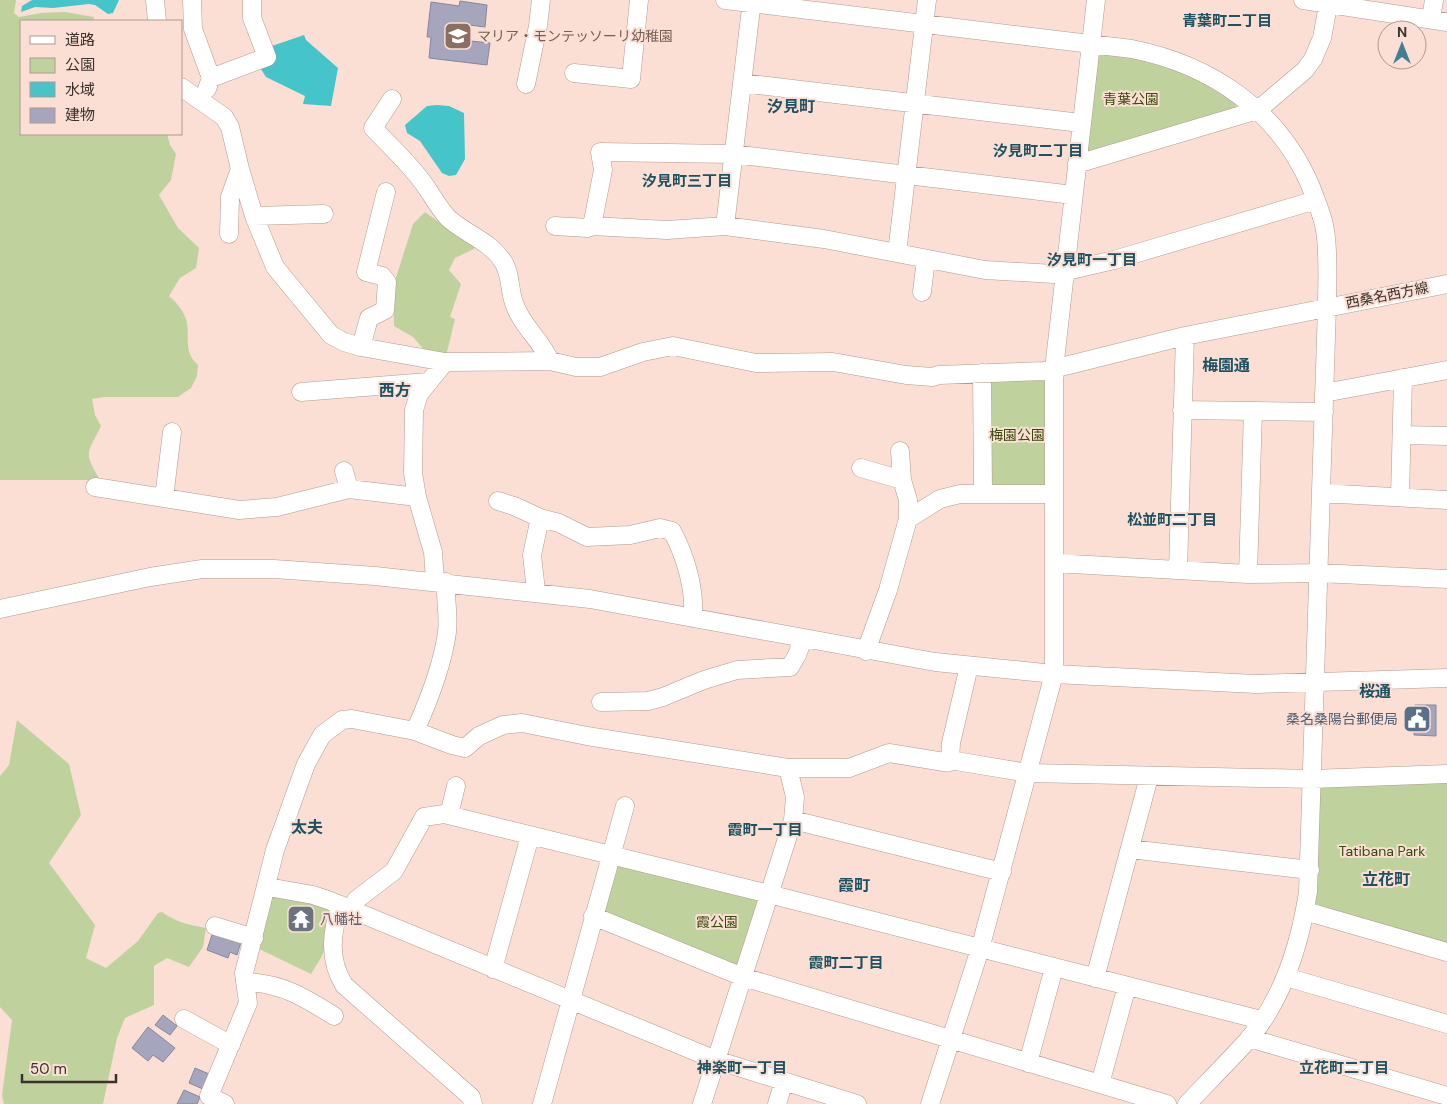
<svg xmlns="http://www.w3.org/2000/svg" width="1447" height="1104" viewBox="0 0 1447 1104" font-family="'DM Sans','Noto Sans JP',sans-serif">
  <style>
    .green { fill: #bfd29e }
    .water { fill: #45c4c9 }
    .building { fill: #a5a5bd; stroke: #86869d }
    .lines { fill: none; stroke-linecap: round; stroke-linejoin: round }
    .minor-casing { stroke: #b39a8f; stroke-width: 19 }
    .minor { stroke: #fff; stroke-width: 18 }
    .labels { text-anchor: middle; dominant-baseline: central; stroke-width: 4; stroke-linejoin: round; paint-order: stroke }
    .education-label { font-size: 14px; fill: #785e54; stroke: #fbdfd4; text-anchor: start }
    .park-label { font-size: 14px; fill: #38480d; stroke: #fbdfd4 }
    .street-label { font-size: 14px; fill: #3c312d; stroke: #fbdfd4 }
    .service-label { font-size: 14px; fill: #4e5e75; stroke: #fbdfd4; text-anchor: end }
    .worship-label { font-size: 14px; fill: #5b616d; stroke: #fbdfd4; text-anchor: start }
    .neighbourhood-label { font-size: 15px; font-weight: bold; fill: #1e5161; stroke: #fbdfd4 }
    .quarter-label { font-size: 16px; font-weight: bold; fill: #1e5161; stroke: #fbdfd4 }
  </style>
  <rect width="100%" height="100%" fill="#fbdfd4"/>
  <path class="green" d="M 0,0 L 16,0 L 14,13 L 19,17 L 41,13 L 65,12 L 94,17 L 93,21 L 21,21 L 21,134 L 167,134 L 170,145 L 176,154 L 171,180 L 159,195 L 178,228 L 199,248 L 196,268 L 180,278 L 169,296 C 176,302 183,310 186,319 C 191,336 182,351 198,365 L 197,376 L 191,388 L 178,397 L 105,397 L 92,399 L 95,415 L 101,426 C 87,455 83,451 100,480 L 0,480 Z
    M 1101,53 L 1134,57 L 1183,70 L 1241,105 L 1240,110 L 1089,153 L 1084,150 L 1096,57 Z
    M 425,212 L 448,229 L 474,240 L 474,249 L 455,258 L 449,270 L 461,284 L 450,317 L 455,319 L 446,356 L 428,354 L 413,337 L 394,326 L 393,287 L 413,224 Z
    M 1045,377 L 1048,382 L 1048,486 L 990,489 L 990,380 Z
    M 17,720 L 69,764 L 81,815 L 49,863 L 95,925 L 86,958 L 106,968 L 138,941 L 158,913 L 162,912 C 176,922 189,925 206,928 L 203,947 L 189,967 L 167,958 L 154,966 L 154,1005 L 125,1018 L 117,1038 L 103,1104 L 4,1104 L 2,1095 L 12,1020 L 0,1007 L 0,776 L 9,765 Z
    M 1447,780 L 1447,945 L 1318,908 L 1315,903 L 1319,786 Z
    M 618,859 L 765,897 L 744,972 L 602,916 Z
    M 273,895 L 306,901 L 329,908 C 338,932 323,955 311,974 L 255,947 Z"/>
  <path class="water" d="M 32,0 L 119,0 L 113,13 L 108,14 L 95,5 L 89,4 L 53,8 L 35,7 L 21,12 L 22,6 Z
    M 304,35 L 306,40 L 338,68 L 331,106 L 303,104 L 305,96 L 266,77 L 259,66 L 269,47 Z
    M 437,105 L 449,106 L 464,113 L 465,159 L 456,175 L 449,176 L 442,173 L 420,141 L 407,133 L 405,125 L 427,106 Z"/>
  <path class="building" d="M 460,1 L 487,5 L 485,27 L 453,23 L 451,39 L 490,43 L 487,65 L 429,58 L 431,37 L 427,37 L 431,2 L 459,6 Z
    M 1415,705 L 1436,705 L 1436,736 L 1414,735 Z
    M 214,929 L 242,939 L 237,955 L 230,952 L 228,958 L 207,950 Z
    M 163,1015 L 177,1026 L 170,1035 L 155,1025 Z
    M 148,1027 L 175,1048 L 163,1062 L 153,1055 L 148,1061 L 132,1048 Z
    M 195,1068 L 209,1074 L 203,1089 L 189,1083 Z
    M 184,1090 L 200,1097 L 197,1104 L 177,1104 Z"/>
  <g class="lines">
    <defs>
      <path id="minor" d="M 155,0 L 157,21
        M 192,0 L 193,29 L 211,78 L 207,89
        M 725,0 L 1132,49 C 1212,65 1279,111 1311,187 C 1316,201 1323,216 1325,230 C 1329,255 1327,282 1327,306 L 1308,892 C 1300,944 1283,999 1248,1040 C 1228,1062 1207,1083 1187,1104
        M 1303,0 L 1447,22
        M 1431,19 L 1434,0
        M 574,73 L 631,79 L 639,0
        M 211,78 L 267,57 L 252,18 L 252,0
        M 742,83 L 1081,123
        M 526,84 L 538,26 L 541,0
        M 181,87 L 224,117 L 230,127 L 240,169 L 254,216 L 275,267 L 331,335 L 344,342 L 361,347 L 445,362 L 550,361 L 576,367 L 600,367 L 643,352 L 673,346 L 756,363 L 833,362 L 906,375 L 932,377 L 939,375 L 1045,371 L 1185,336 L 1447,284
        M 392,99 L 373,128 C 390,146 409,163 424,184 C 432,195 438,207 448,218 C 464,233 488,240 502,260 C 511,272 509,289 514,303 C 521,325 541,340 550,361
        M 1077,164 L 1258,110 L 1305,70 L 1313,59 L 1322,38 L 1329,0
        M 1073,195 L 733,154 L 600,152 L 603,170 L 592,226 L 667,230 L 725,226 L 824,239 L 985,270 L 1054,274 L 1114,260 L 1316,200
        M 254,216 L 324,214
        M 555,226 L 588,228 L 592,226
        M 725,226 L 752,0
        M 229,234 L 230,197 L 240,169
        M 897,253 L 927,0
        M 922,292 L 926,259
        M 361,347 L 369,318 L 385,310 L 387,282 L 382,276 L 366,272 L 386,192
        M 982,373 L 983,493
        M 301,392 L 428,382
        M 1324,393 L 1447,370
        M 1182,410 L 1324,412
        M 1402,435 L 1447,436
        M 900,451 L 902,480 L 908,500 L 908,519
        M 861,468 L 902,480
        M 344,471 L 349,489
        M 95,487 L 239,510 L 277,507 L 349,489 L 417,497
        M 1321,493 L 1447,500
        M 1400,497 L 1403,378
        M 164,498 L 172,432
        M 498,501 L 514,506 L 540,518 L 559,523 L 587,537 L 630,535 L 660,528 L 672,531 C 686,557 695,589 693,618
        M 1054,563 L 1248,574 L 1319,573 L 1447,579
        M 1178,570 L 1185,336
        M 1248,574 L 1253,411
        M 435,581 L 433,552 L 417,497 L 413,473 L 414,410 L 419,394 L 445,362
        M 536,591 L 532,555 L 540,518
        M 0,609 L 150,577 L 202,569 L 274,569 L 375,576 L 590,599 L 935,662 L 1054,674 L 1256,684 L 1447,678
        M 866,651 L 888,590 L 908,519 L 940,499 L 960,494 L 1054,494
        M 601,702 L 648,701 L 663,697 L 704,680 L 737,670 L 790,667 L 797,655 L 803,639
        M 415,731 L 452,745 L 465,748 L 479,736 L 503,725 L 522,723 L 587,736 L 788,768 L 849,768 L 889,753 L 944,762 L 956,761 L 1028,773 L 1312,779 L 1447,774
        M 950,762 L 951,743 L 969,666
        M 449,815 L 456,786
        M 793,820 L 1002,872
        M 1130,849 L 1310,870
        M 268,887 L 313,895 L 328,900 L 716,1060 L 857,1104
        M 341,905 C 331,932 328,959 344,985 L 471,1097 L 473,1104
        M 352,909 L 356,900 L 394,871 L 424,817 L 444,814 L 769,894 L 1261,1020
        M 1305,911 L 1447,952
        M 593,916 L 743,977 L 1167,1104
        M 215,926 L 254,938
        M 493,969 L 530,836
        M 1286,977 L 1447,1024
        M 1095,978 L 1149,777
        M 245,982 C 281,983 304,997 334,1016
        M 184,1019 L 231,1045
        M 1249,1038 L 1447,1096
        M 1028,1063 L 1054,968
        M 1100,1084 L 1127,986
        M 225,1104 L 209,1096 L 248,1003 L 244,973 L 275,850 L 306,764 L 322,735 L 342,720 L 352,719 L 415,731 C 428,702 443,664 447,632 C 449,615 445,599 446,582
        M 542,1104 L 625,806
        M 702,1104 L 793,820 L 795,797 L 788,768
        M 777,1104 L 784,1081
        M 930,1104 L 980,949 L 1054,674 L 1054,369 L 1096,0"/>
    </defs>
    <use href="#minor" class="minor-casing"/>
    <use href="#minor" class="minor"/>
  </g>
  <defs>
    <symbol id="school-square" viewBox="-11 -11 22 22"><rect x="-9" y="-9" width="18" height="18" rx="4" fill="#8d6e63" stroke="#fbdfd4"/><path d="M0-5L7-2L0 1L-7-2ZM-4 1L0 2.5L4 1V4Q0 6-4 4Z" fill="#fff"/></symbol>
    <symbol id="civic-square" viewBox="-11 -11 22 22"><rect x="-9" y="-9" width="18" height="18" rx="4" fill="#5c6f8a" stroke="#fbdfd4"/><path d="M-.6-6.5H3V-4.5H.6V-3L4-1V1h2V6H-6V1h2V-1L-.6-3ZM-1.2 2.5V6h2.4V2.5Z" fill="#fff"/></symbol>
    <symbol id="temple-square" viewBox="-11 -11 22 22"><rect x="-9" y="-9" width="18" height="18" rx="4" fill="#6b7280" stroke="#fbdfd4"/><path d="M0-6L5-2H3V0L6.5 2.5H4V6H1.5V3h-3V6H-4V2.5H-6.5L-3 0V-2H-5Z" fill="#fff"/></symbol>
  </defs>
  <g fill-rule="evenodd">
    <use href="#school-square" x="442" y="20" width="32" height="32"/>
    <use href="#civic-square" x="1401" y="703" width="32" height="32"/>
    <use href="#temple-square" x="285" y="903" width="32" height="32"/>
  </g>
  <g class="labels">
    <g class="education-label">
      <text x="477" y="36">マリア・モンテッソーリ幼稚園</text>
    </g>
    <g class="park-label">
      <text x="1131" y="99">青葉公園</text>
      <text x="1017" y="435">梅園公園</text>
      <text x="1382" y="851">Tatibana Park</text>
      <text x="717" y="922">霞公園</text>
    </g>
    <g class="street-label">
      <text transform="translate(1387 295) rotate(-11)">西桑名西方線</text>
    </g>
    <g class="service-label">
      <text x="1398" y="719">桑名桑陽台郵便局</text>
    </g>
    <g class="worship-label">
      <text x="320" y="919">八幡社</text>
    </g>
    <g class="neighbourhood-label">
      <text x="1227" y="21">青葉町二丁目</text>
      <text x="1038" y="151">汐見町二丁目</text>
      <text x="687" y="181">汐見町三丁目</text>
      <text x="1092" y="260">汐見町一丁目</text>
      <text x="1172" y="520">松並町二丁目</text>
      <text x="765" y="830">霞町一丁目</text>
      <text x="846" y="963">霞町二丁目</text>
      <text x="742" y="1068">神楽町一丁目</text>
      <text x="1344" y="1068">立花町二丁目</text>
    </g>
    <g class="quarter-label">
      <text x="791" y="106">汐見町</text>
      <text x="1226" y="365">梅園通</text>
      <text x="395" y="390">西方</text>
      <text x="1375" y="691">桜通</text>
      <text x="307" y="827">太夫</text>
      <text x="1386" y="879">立花町</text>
      <text x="854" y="885">霞町</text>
    </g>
  </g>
  <rect x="20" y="20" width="162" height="115" fill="#fbdfd4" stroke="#af9991"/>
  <rect x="30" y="36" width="25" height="8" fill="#ffffff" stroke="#af9991"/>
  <text x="65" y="45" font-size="15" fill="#3c312d">道路</text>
  <rect x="30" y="58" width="25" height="15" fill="#bfd29e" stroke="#af9991"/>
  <text x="65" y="70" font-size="15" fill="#3c312d">公園</text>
  <rect x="30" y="82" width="25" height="15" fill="#45c4c9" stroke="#af9991"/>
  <text x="65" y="95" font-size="15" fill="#3c312d">水域</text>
  <rect x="30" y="108" width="25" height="15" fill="#a5a5bd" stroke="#af9991"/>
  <text x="65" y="120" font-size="15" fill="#3c312d">建物</text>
  <g transform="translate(1402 45)"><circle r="24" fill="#fbdfd4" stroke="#af9991"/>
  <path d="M0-4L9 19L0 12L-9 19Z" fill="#417f95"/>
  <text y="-8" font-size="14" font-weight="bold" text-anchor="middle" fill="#3c312d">N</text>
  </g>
  <path d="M22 1074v8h94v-8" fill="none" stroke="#3c312d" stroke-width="2.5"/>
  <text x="30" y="1074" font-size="15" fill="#3c312d" stroke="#fbdfd4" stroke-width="4" paint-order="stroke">50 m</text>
</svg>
